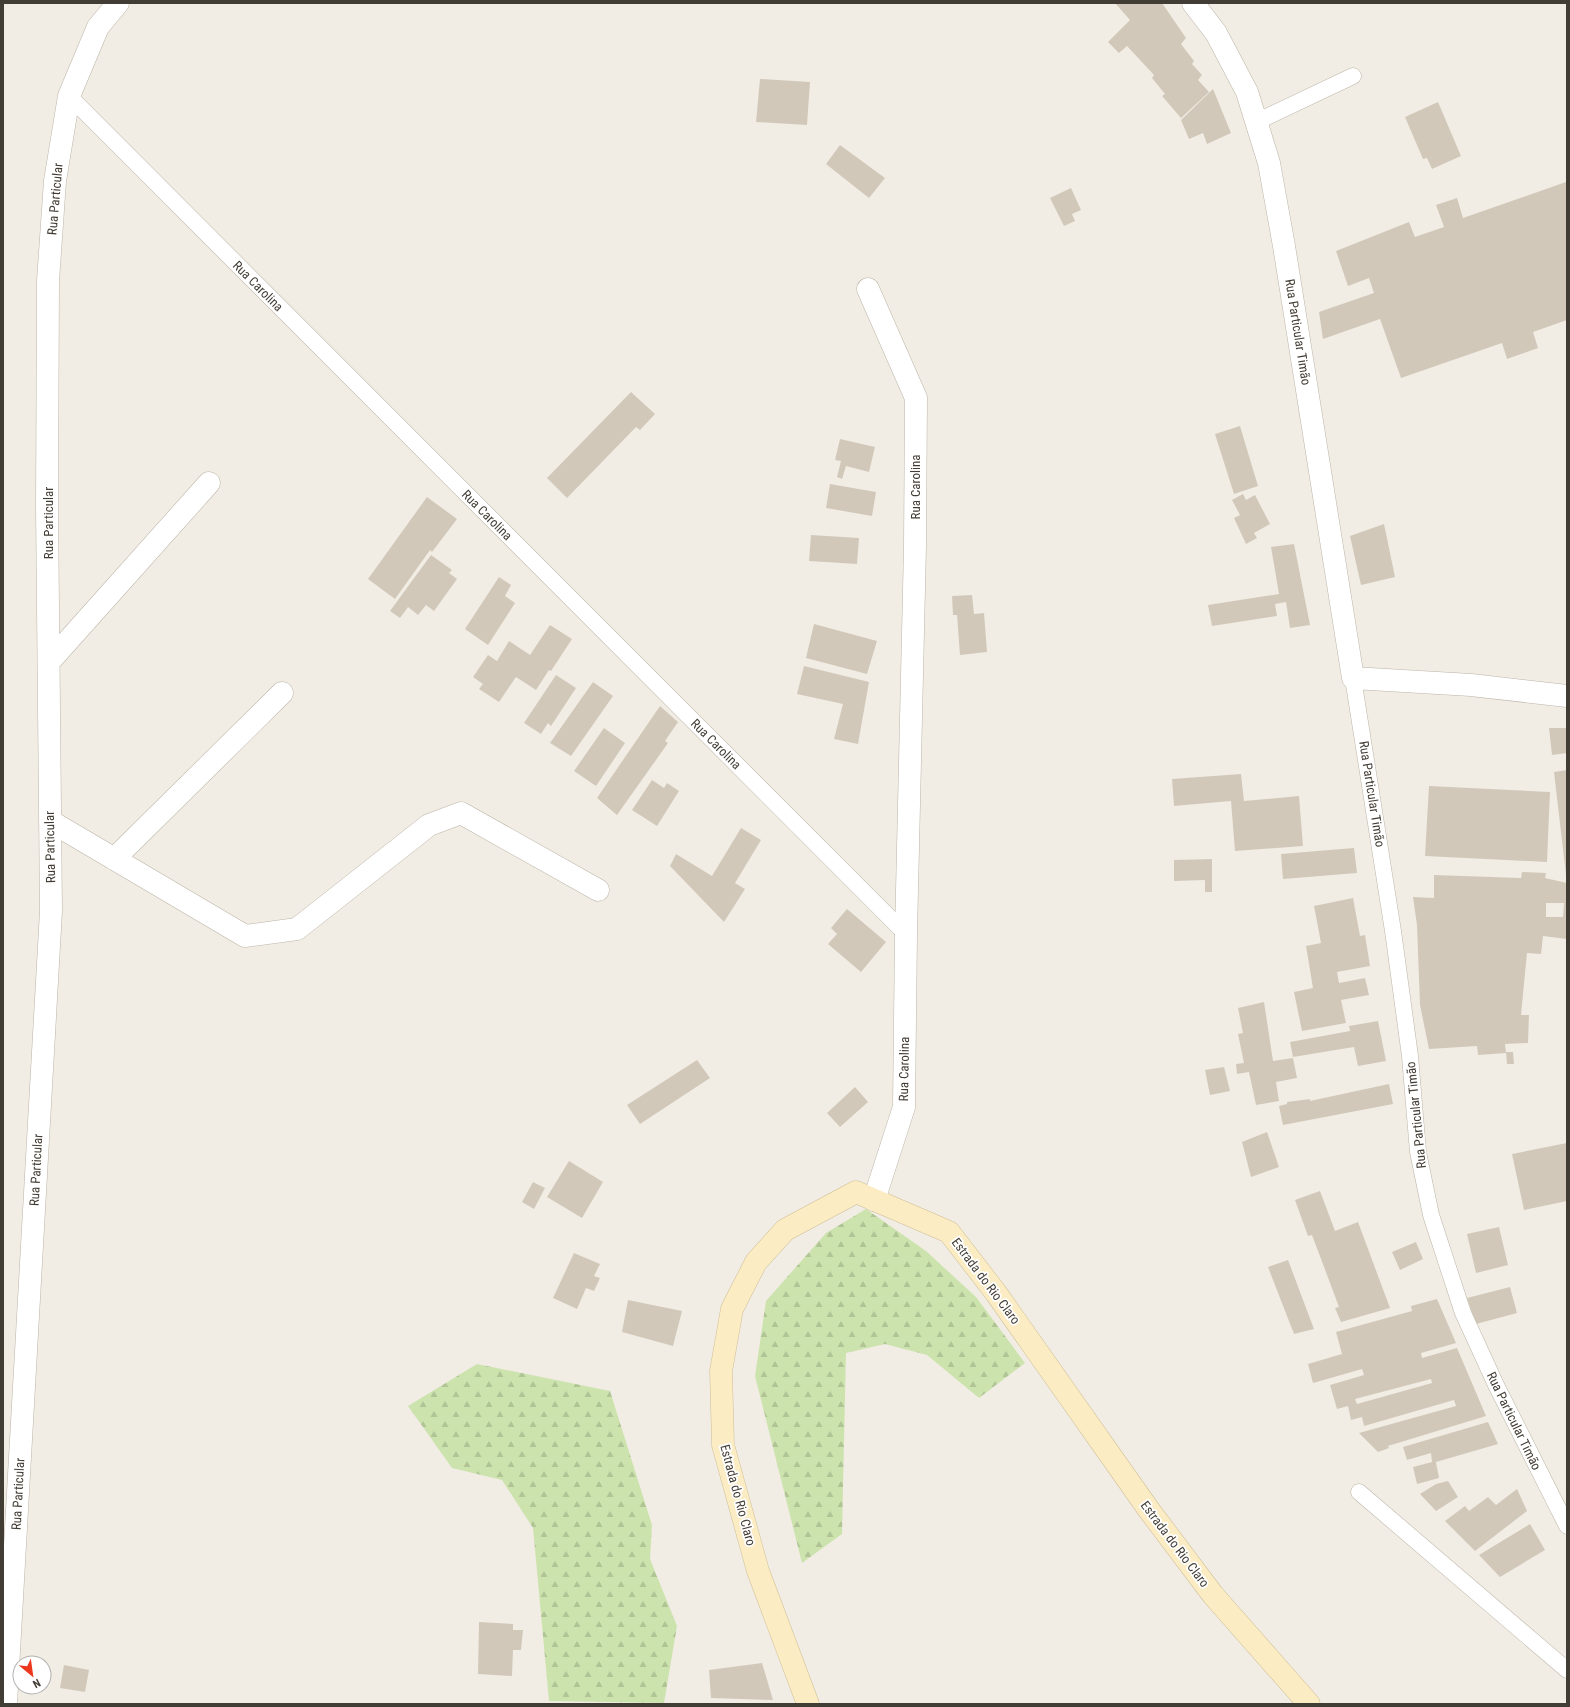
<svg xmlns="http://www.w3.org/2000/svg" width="1570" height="1707" viewBox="0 0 1570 1707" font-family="'Roboto Condensed',sans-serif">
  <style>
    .forest { fill: url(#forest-firs) }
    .building { fill: #d2c8ba; fill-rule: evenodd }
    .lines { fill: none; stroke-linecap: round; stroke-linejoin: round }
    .service-casing { stroke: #bcb4a7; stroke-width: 17 }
    .minor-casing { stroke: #bcb4a7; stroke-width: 23 }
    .secondary-casing { stroke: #cfbe96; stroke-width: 23 }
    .service { stroke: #fff; stroke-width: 16 }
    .minor { stroke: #fff; stroke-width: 22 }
    .secondary { stroke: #fbecc3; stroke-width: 22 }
    .labels { text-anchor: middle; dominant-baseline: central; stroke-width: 3.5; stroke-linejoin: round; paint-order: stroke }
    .street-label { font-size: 13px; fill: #423d34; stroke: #fff }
  </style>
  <defs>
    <pattern id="forest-firs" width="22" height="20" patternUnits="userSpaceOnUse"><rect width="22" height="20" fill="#cde3ae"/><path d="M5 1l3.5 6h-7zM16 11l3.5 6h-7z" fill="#b1c496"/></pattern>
  </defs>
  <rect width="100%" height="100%" fill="#f1ede4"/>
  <path class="forest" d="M 866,1209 L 926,1251 L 976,1297 L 1025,1363 L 979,1398 L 927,1355 L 885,1344 L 846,1353 L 842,1534 L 802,1563 L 755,1376 L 766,1301 L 826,1233 Z
    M 477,1364 L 610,1391 L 652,1525 L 650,1559 L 677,1626 L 664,1703 L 549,1701 L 533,1528 L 502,1480 L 452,1468 L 408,1406 Z"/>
  <path class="building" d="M 1115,3 L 1162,3 L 1186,38 L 1181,44 L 1194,61 L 1192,64 L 1202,75 L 1198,80 L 1209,92 L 1181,118 L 1162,96 L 1165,94 L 1152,78 L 1154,75 L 1127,46 L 1119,53 L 1108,42 L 1130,20 Z
    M 760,79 L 810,82 L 807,125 L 756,122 Z
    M 1213,89 L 1231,133 L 1207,144 L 1203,133 L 1189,139 L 1181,120 Z
    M 1438,102 L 1461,156 L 1432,169 L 1427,158 L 1423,159 L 1405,117 Z
    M 840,145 L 885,178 L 869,198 L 826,164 Z
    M 1566,182 L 1567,320 L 1533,332 L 1538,348 L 1507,359 L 1502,343 L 1401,378 L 1380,319 L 1323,339 L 1319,312 L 1374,293 L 1369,278 L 1348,286 L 1336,251 L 1409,222 L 1415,237 L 1444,227 L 1436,205 L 1457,198 L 1463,218 Z
    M 1071,188 L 1081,210 L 1072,214 L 1075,221 L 1064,226 L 1050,198 Z
    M 631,392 L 655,414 L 640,430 L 636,427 L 567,498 L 547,478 Z
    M 1240,426 L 1258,486 L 1234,494 L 1215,434 Z
    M 840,439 L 875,447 L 869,472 L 846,466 L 842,479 L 837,477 L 841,461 L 835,460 Z
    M 830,484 L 876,492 L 872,516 L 826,508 Z
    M 1243,494 L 1246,500 L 1255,495 L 1270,524 L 1254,533 L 1257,538 L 1246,544 L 1234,518 L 1240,515 L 1232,500 Z
    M 427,497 L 457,519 L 432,552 L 430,550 L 395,599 L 368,579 Z
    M 1384,524 L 1395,577 L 1361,585 L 1350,536 Z
    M 811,535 L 859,538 L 857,564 L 809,561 Z
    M 1294,544 L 1310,625 L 1290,628 L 1286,602 L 1275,604 L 1277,616 L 1212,626 L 1208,605 L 1279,594 L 1271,547 Z
    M 431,555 L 452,570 L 449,573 L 457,579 L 434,611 L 426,605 L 418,615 L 408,607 L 400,618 L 390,611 Z
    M 499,577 L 511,585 L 505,596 L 515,603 L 488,645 L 465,629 Z
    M 972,595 L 974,614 L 984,613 L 987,652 L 960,655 L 957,615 L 953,615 L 952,596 Z
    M 814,624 L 877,641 L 867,674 L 806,658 Z
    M 550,625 L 572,639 L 551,671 L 549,670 L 536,690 L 516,677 L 499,702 L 479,689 L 483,684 L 473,677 L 488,655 L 497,661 L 509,641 L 530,655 Z
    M 804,666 L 869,682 L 858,744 L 834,739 L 843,704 L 797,694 Z
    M 556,675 L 576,688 L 551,726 L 548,723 L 541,734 L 524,723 Z
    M 593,682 L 613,696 L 571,756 L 550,743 Z
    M 660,706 L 678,722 L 665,741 L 668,743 L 617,815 L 597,798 Z
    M 604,728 L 625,743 L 596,786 L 574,771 Z
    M 1549,728 L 1567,728 L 1567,753 L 1552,755 Z
    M 1567,770 L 1567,875 L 1566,875 L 1554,772 Z
    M 1241,774 L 1244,801 L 1299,796 L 1303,846 L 1235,851 L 1231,801 L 1174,806 L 1172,779 Z
    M 652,780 L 664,788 L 667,783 L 679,791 L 657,826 L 632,810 Z
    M 1429,786 L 1550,792 L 1547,862 L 1425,856 Z
    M 741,828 L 761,840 L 735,883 L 745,889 L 724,922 L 670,866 L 676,854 L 712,876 Z
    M 1354,848 L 1357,873 L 1283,879 L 1281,854 Z
    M 1212,859 L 1212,892 L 1205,892 L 1205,880 L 1174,881 L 1174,860 Z
    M 1522,872 L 1546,873 L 1545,878 L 1567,883 L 1567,939 L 1543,936 L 1541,954 L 1527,953 L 1521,1015 L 1529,1015 L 1528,1043 L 1505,1044 L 1506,1053 L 1478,1055 L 1477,1046 L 1429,1049 L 1420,1005 L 1417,925 L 1413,897 L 1434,898 L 1434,875 L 1521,878 ZM 1546,903 L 1564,903 L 1563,917 L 1546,917 Z
    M 1353,898 L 1360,936 L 1365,935 L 1370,966 L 1337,972 L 1339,983 L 1365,978 L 1369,995 L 1341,1000 L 1346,1023 L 1302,1031 L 1294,992 L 1313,988 L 1306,946 L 1321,943 L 1314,906 Z
    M 847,909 L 886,942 L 861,972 L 828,944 L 837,934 L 831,928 Z
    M 1264,1002 L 1273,1061 L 1293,1058 L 1297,1078 L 1276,1082 L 1279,1101 L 1256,1105 L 1249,1072 L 1237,1074 L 1236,1064 L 1244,1063 L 1238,1034 L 1243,1033 L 1238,1008 Z
    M 1378,1021 L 1386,1061 L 1358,1066 L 1354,1047 L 1293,1057 L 1290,1042 L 1350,1031 L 1349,1026 Z
    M 1506,1052 L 1513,1052 L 1514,1064 L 1507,1064 Z
    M 697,1060 L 710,1078 L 640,1124 L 627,1105 Z
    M 1224,1067 L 1230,1091 L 1210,1095 L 1205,1070 Z
    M 1389,1084 L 1393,1104 L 1283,1125 L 1279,1106 L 1287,1104 L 1287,1102 L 1310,1099 L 1310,1101 Z
    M 855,1087 L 868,1102 L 840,1127 L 827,1113 Z
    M 1267,1132 L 1279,1167 L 1251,1177 L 1242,1142 Z
    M 1567,1143 L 1567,1201 L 1524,1210 L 1512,1154 Z
    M 569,1161 L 603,1182 L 582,1218 L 547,1197 Z
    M 533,1182 L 545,1188 L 534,1209 L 522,1202 Z
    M 1320,1191 L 1335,1231 L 1358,1222 L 1390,1308 L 1341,1322 L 1335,1308 L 1339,1307 L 1312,1235 L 1308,1236 L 1295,1200 Z
    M 1499,1227 L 1508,1265 L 1476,1273 L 1467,1234 Z
    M 1416,1242 L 1423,1259 L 1400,1270 L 1392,1252 Z
    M 574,1253 L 600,1264 L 594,1276 L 600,1278 L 594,1291 L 586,1288 L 577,1309 L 553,1298 Z
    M 1288,1260 L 1314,1329 L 1294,1334 L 1268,1267 Z
    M 1510,1287 L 1517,1313 L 1476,1324 L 1467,1298 Z
    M 1437,1299 L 1456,1343 L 1421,1353 L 1422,1358 L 1457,1348 L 1486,1416 L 1388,1446 L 1389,1448 L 1378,1452 L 1359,1433 L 1456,1406 L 1454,1400 L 1364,1426 L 1362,1417 L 1351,1420 L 1348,1406 L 1337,1409 L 1330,1385 L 1364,1375 L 1362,1369 L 1313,1383 L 1308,1364 L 1342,1354 L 1336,1332 L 1412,1311 L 1411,1306 ZM 1431,1379 L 1432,1383 L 1357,1404 L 1355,1399 Z
    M 628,1300 L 682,1311 L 673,1346 L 622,1332 Z
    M 1488,1422 L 1498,1444 L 1436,1462 L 1439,1478 L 1417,1484 L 1413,1467 L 1432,1462 L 1431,1453 L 1407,1460 L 1403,1447 Z
    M 1448,1481 L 1458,1497 L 1436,1511 L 1420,1494 L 1436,1484 Z
    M 1517,1489 L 1527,1511 L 1475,1551 L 1445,1521 L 1465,1506 L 1469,1511 L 1488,1497 L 1496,1505 Z
    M 1530,1524 L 1545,1550 L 1500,1577 L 1479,1555 Z
    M 479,1622 L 513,1624 L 513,1630 L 523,1630 L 521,1650 L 513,1650 L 512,1676 L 478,1674 Z
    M 762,1663 L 773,1700 L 711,1698 L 709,1670 Z
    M 64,1665 L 89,1670 L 85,1692 L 60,1688 Z"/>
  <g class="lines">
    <defs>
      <path id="service" d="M 69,96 L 906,934
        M 1256,122 L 1353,76
        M 1353,678 L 1393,931 L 1410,1056 L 1418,1152 L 1431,1215 L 1463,1313 L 1496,1385 L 1567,1526
        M 1359,1492 L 1567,1670"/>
      <path id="minor" d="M 1193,3 L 1216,33 L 1247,92 L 1269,163 L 1284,246 L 1353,678 L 1471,685 L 1567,696
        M 868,289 L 916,398 L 915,546 L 906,934 L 904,1107 L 874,1200
        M 49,662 L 209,483
        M 50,821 L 245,936 L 297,929 L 429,825 L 461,813 L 598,890
        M 114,859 L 282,693
        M 6,1704 L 51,911 L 47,506 L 48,281 L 55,181 L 69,96 L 98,27 L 118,3"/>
      <path id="secondary" d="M 808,1704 L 758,1571 L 723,1445 L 721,1371 L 732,1309 L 756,1262 L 785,1230 L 856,1192 L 949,1232 L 996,1293 L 1149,1510 L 1213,1595 L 1309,1704"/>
    </defs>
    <use href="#service" class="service-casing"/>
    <use href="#minor" class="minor-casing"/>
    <use href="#secondary" class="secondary-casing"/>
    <use href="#service" class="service"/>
    <use href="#minor" class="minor"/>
    <use href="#secondary" class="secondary"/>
  </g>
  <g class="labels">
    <g class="street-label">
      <text transform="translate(55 199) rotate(-85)">Rua Particular</text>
      <text transform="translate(258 286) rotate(45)">Rua Carolina</text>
      <text transform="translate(1298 332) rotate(81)">Rua Particular Timão</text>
      <text transform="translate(915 487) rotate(-90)">Rua Carolina</text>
      <text transform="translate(487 515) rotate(45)">Rua Carolina</text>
      <text transform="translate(48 523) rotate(-90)">Rua Particular</text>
      <text transform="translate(716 744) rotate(45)">Rua Carolina</text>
      <text transform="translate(1372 794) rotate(81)">Rua Particular Timão</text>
      <text transform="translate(50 847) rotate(-91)">Rua Particular</text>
      <text transform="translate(904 1069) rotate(-89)">Rua Carolina</text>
      <text transform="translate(1416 1115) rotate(-96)">Rua Particular Timão</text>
      <text transform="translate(36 1170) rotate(-87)">Rua Particular</text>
      <text transform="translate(986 1281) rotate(53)">Estrada do Rio Claro</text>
      <text transform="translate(1514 1421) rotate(64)">Rua Particular Timão</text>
      <text transform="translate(18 1494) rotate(-87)">Rua Particular</text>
      <text transform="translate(738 1495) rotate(75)">Estrada do Rio Claro</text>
      <text transform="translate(1175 1544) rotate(53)">Estrada do Rio Claro</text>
    </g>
  </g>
  <rect width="1570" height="1707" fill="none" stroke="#423d34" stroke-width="8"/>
  <g transform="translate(32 1675) rotate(151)"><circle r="19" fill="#ffffff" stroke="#b3b1ae"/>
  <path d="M0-3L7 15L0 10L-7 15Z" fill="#ee381e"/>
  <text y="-6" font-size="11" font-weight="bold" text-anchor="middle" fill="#423d34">N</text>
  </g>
</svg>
